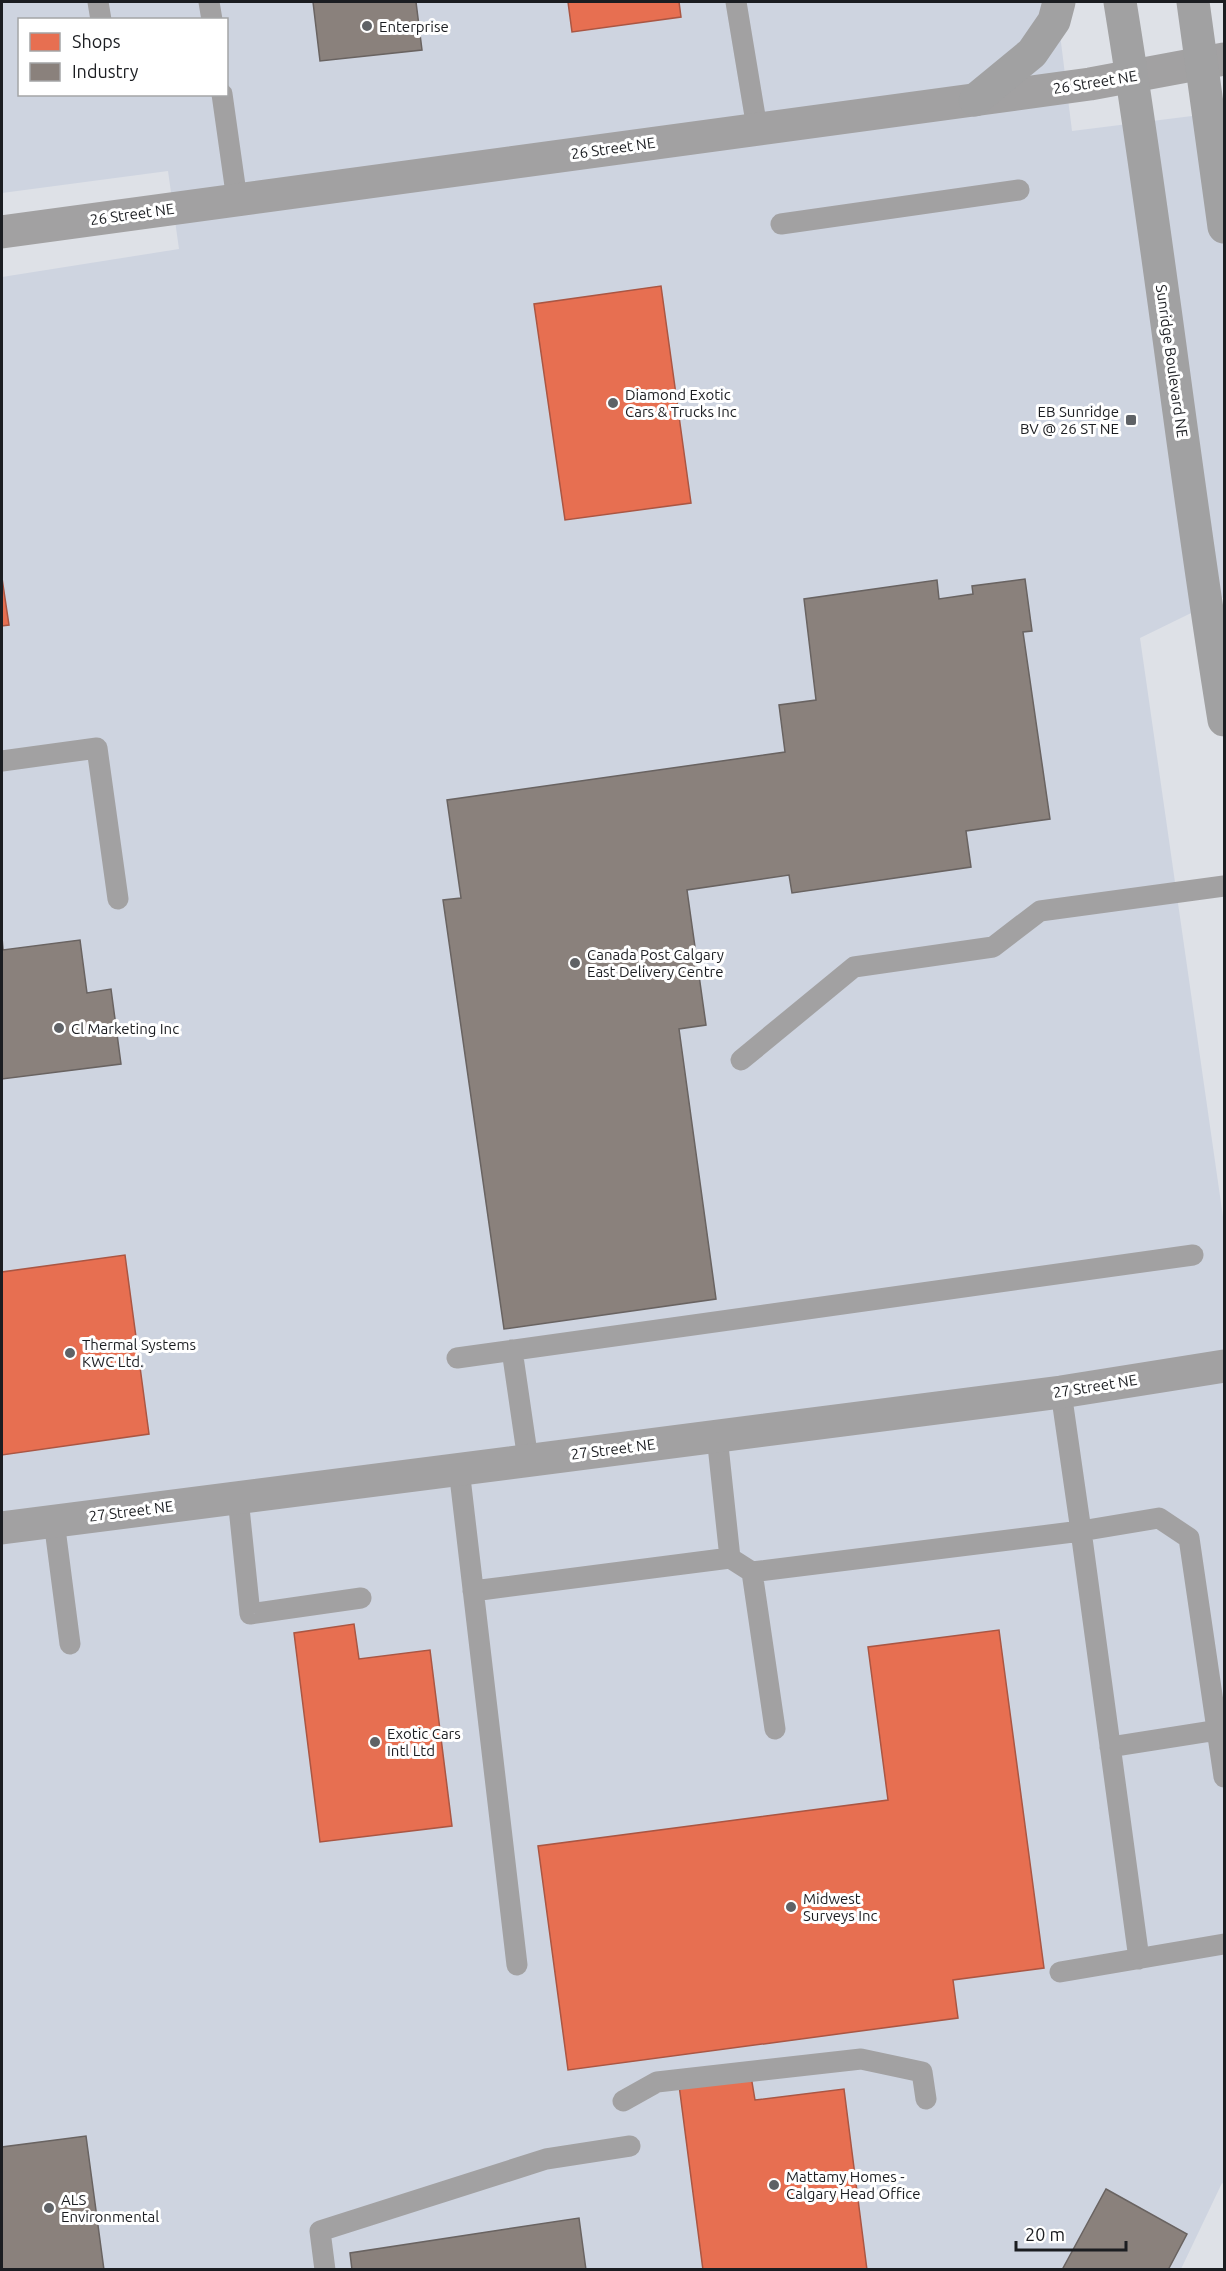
<svg xmlns="http://www.w3.org/2000/svg" width="1226" height="2271" viewBox="0 0 1226 2271" font-family="Ubuntu,sans-serif">
  <style>
    .built { fill: #ced4e0; fill-rule: evenodd }
    .shops { fill: #e76f51; stroke: #aa5643; stroke-width: 1.5 }
    .industry { fill: #8a817c; stroke: #696361; stroke-width: 1.5 }
    .lines { fill: none; stroke-linecap: round; stroke-linejoin: round }
    .lane { stroke: #a2a1a2; stroke-width: 21 }
    .street { stroke: #a2a1a2; stroke-width: 33 }
    .secondary { stroke: #a1a1a2; stroke-width: 33 }
    .poi-dot { fill: #5f6266; stroke: #fff; stroke-width: 2 }
    .labels { text-anchor: middle; dominant-baseline: central; stroke-width: 6; stroke-linejoin: round; paint-order: stroke }
    .poi-label { font-size: 15px; fill: #1b1d21; stroke: #fff; text-anchor: start }
    .street-label { font-size: 15px; fill: #1b1d21; stroke: #fff }
  </style>
  <rect width="100%" height="100%" fill="#dee1e7"/>
  <path class="built" d="M 2,2 L 1056,2 L 1072,131 L 1224,112 L 1224,597 L 1140,638 L 1224,1224 L 1224,2184 L 1222,2183 L 1181,2269 L 2,2270 L 2,277 L 179,249 L 168,171 L 2,193 ZM 20,20 L 226,20 L 226,94 L 20,94 Z"/>
  <path class="shops" d="M 568,2 L 679,2 L 681,17 L 572,32 Z
    M 661,286 L 691,503 L 565,520 L 534,304 Z
    M 2,578 L 9,625 L 2,626 Z
    M 125,1255 L 149,1434 L 2,1455 L 2,1272 Z
    M 354,1624 L 359,1659 L 430,1650 L 452,1826 L 320,1842 L 294,1633 Z
    M 999,1630 L 1044,1968 L 953,1980 L 958,2018 L 568,2070 L 538,1846 L 888,1800 L 868,1647 Z
    M 751,2076 L 755,2100 L 844,2089 L 867,2270 L 703,2270 L 679,2085 Z"/>
  <path class="industry" d="M 313,2 L 416,2 L 422,50 L 320,61 Z
    M 1025,579 L 1032,631 L 1023,632 L 1050,819 L 966,831 L 971,867 L 792,893 L 789,875 L 687,890 L 706,1025 L 679,1029 L 716,1299 L 504,1329 L 443,900 L 461,898 L 447,800 L 785,752 L 779,705 L 816,700 L 804,599 L 937,580 L 939,599 L 973,594 L 972,586 Z
    M 2,937 L 3,950 L 80,940 L 87,993 L 111,989 L 121,1064 L 2,1079 Z
    M 86,2136 L 104,2270 L 2,2270 L 2,2147 Z
    M 1106,2189 L 1187,2234 L 1168,2270 L 1062,2270 Z
    M 579,2218 L 586,2270 L 352,2270 L 350,2253 Z"/>
  <g class="lines">
    <path class="lane" d="M 98,2 L 101,20
      M 209,2 L 212,20
      M 736,2 L 757,128
      M 222,94 L 237,200
      M 781,224 L 1019,190
      M 2,761 L 97,748 L 118,899
      M 741,1060 L 854,967 L 993,947 L 1040,911 L 1224,886
      M 512,1350 L 528,1460
      M 457,1358 L 1193,1255
      M 459,1469 L 517,1965
      M 238,1498 L 250,1614 L 361,1598
      M 54,1521 L 70,1644
      M 730,1558 L 752,1572 L 1081,1531 L 1061,1392
      M 752,1572 L 775,1729
      M 473,1591 L 730,1558 L 717,1436
      M 1110,1747 L 1218,1730
      M 1139,1959 L 1081,1531 L 1159,1518 L 1189,1538 L 1224,1777
      M 1060,1972 L 1224,1944
      M 623,2101 L 657,2082 L 861,2059 L 922,2072 L 926,2099
      M 325,2270 L 320,2231 L 546,2159 L 630,2146"/>
    <path class="street" d="M 2,232 L 1090,84 L 1224,59
      M 2,1528 L 1061,1392 L 1224,1366"/>
    <path class="secondary" d="M 1120,2 C 1159,240 1185,481 1224,720
      M 1193,2 L 1224,227
      M 975,100 L 1032,53 L 1054,21 L 1059,2"/>
  </g>
  <g class="poi-dot">
    <circle cx="367" cy="26" r="6"/>
    <circle cx="613" cy="403" r="6"/>
    <rect x="1125" y="414" width="12" height="12" rx="3"/>
    <circle cx="575" cy="963" r="6"/>
    <circle cx="59" cy="1028" r="6"/>
    <circle cx="70" cy="1353" r="6"/>
    <circle cx="375" cy="1742" r="6"/>
    <circle cx="791" cy="1907" r="6"/>
    <circle cx="774" cy="2185" r="6"/>
    <circle cx="49" cy="2208" r="6"/>
  </g>
  <g class="labels">
    <g class="poi-label">
      <text x="379" y="26">Enterprise</text>
      <text x="625" y="394">Diamond Exotic<tspan x="625" dy="17">Cars &amp; Trucks Inc</tspan></text>
      <text x="1119" y="411" text-anchor="end">EB Sunridge<tspan x="1119" dy="17">BV @ 26 ST NE</tspan></text>
      <text x="587" y="954">Canada Post Calgary<tspan x="587" dy="17">East Delivery Centre</tspan></text>
      <text x="71" y="1028">Cl Marketing Inc</text>
      <text x="82" y="1344">Thermal Systems<tspan x="82" dy="17">KWC Ltd.</tspan></text>
      <text x="387" y="1733">Exotic Cars<tspan x="387" dy="17">Intl Ltd</tspan></text>
      <text x="803" y="1898">Midwest<tspan x="803" dy="17">Surveys Inc</tspan></text>
      <text x="786" y="2176">Mattamy Homes -<tspan x="786" dy="17">Calgary Head Office</tspan></text>
      <text x="61" y="2199">ALS<tspan x="61" dy="17">Environmental</tspan></text>
    </g>
    <g class="street-label">
      <text transform="translate(1095 82) rotate(-9)">26 Street NE</text>
      <text transform="translate(613 148) rotate(-8)">26 Street NE</text>
      <text transform="translate(132 214) rotate(-8)">26 Street NE</text>
      <text transform="translate(1172 361) rotate(82)">Sunridge Boulevard NE</text>
      <text transform="translate(1095 1386) rotate(-9)">27 Street NE</text>
      <text transform="translate(613 1449) rotate(-7)">27 Street NE</text>
      <text transform="translate(131 1511) rotate(-7)">27 Street NE</text>
    </g>
  </g>
  <rect width="1226" height="2271" fill="none" stroke="#1b1d21" stroke-width="6"/>
  <rect x="18" y="18" width="210" height="78" fill="#ffffff" stroke="#a4a5a6" stroke-width="1.5"/>
  <rect x="30" y="33" width="30" height="18" fill="#e76f51" stroke="#a4a5a6" stroke-width="1.5"/>
  <text x="72" y="48" font-size="18" fill="#1b1d21">Shops</text>
  <rect x="30" y="63" width="30" height="18" fill="#8a817c" stroke="#a4a5a6" stroke-width="1.5"/>
  <text x="72" y="78" font-size="18" fill="#1b1d21">Industry</text>
  <path d="M1016 2241v9h110v-9" fill="none" stroke="#1b1d21" stroke-width="3"/>
  <text x="1025" y="2241" font-size="18" fill="#1b1d21" stroke="#ffffff" stroke-width="4.5" paint-order="stroke">20 m</text>
</svg>
